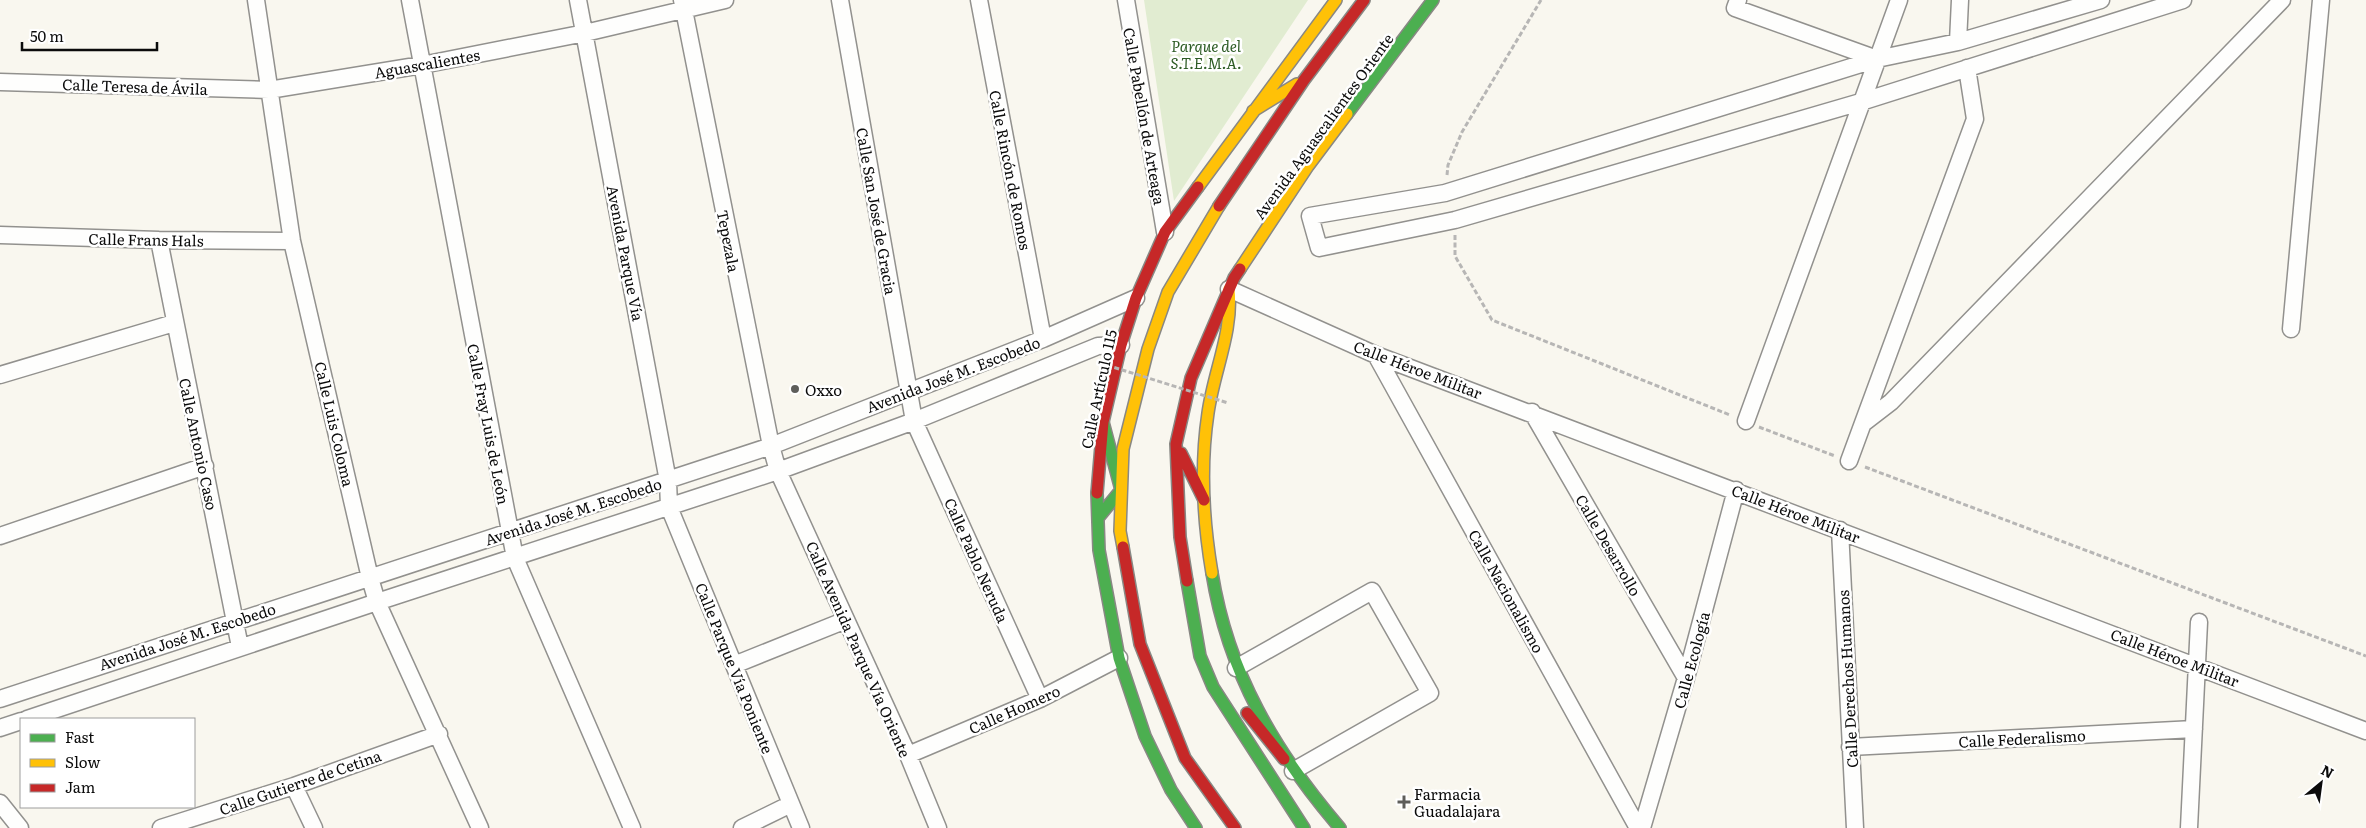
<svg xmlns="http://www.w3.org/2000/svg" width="2366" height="828" viewBox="0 0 2366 828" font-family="Literata,serif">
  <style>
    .green { fill: #e1ecd1 }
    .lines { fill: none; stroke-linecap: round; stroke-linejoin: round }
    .street-casing { stroke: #92918e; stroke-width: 19 }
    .fast-casing { stroke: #898884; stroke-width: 14 }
    .slow-casing { stroke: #898884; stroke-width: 14 }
    .jam-casing { stroke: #898884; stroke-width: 14 }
    .path { stroke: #b7b6b5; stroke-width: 3; stroke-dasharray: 5 2.5; stroke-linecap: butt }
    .street { stroke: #fefefd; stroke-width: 16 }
    .fast { stroke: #4caf50; stroke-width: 11 }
    .slow { stroke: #ffc107; stroke-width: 11 }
    .jam { stroke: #c62828; stroke-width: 11 }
    .path-bridge { stroke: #b7b6b5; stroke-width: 3; stroke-dasharray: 5 2.5; stroke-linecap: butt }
    .poi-dot { fill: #5e5e5b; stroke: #fff; stroke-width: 2 }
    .labels { text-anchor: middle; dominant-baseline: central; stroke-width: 5; stroke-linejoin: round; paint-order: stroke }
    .park-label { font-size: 15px; font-style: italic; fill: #2c5b23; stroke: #fff }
    .street-label { font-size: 15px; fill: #0b0b0b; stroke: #fff }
    .poi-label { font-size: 15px; fill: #0b0b0b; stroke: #fff; text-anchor: start }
  </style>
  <rect width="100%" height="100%" fill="#f9f7ef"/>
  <path class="green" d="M 1144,0 L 1308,0 L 1174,201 Z"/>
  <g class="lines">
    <defs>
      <path id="street" d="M 256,0 L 292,241 L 370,578 L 377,602 L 480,828
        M 410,0 L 515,558 L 632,828
        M 578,0 L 668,481 L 669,507 L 801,828
        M 682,0 L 771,446 L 778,471 L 908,755 L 938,828
        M 840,0 L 914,421 L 1040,699
        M 979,0 L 1043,339
        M 1126,0 L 1165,232
        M 1738,0 L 1735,8 L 1877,59
        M 2101,0 L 1958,42 L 1877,59 L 1445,193 L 1310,216 L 1319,248 L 1455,220 L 1864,101 L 2183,0
        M 1958,42 L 1960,0
        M 0,82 L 269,90 L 422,65 L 585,33 L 725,0
        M 0,235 L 159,240 L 292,241
        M 159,240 L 240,647
        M 1229,289 L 1376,355 L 2366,731
        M 2291,329 L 2321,0
        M 1376,355 L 1638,828
        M 0,375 L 174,323
        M 1532,412 L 1686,678
        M 1746,421 L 1899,0
        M 1865,422 L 1891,402 L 2282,0
        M 1849,461 L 1975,119 L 1967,68
        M 1840,530 L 1855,828
        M 0,536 L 205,466
        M 734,665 L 846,620
        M 1236,668 L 1372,591 L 1430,693 L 1293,771
        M 0,699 L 771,446 L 1043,339 L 1136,298
        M 27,719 L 377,602 L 778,471 L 914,421 L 1098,346 L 1121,345
        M 0,728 L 21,721
        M 1850,747 L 2194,729
        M 908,755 L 1040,699 L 1119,658
        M 294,786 L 314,828
        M 0,803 L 20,828
        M 161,828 L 294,786 L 439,734
        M 742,828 L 791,804
        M 1642,828 L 1686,678 L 1736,490
        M 2189,828 L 2199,622"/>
      <path id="fast" d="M 1347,114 L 1433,0
        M 1097,493 L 1099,550 L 1119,658 L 1145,736 L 1171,790 L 1196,828
        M 1098,518 L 1121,490 L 1103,422
        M 1212,573 C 1228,673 1275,752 1340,828
        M 1187,581 L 1200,656 L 1213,687 L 1304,828"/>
      <path id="slow" d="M 1253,111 L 1297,84
        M 1198,187 L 1336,0
        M 1240,269 L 1308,166 L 1347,114
        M 1123,547 L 1120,531 L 1123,449 L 1148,349 L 1168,292 L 1219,206
        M 1212,573 C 1203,520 1200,466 1208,413 C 1214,370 1233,333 1229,289"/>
      <path id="jam" d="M 1219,206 L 1304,80 L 1364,0
        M 1181,453 L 1204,500
        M 1097,493 L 1103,422 L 1121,345 L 1136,298 L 1165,232 L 1198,187
        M 1123,547 L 1140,644 L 1185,758 L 1235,828
        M 1187,581 L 1180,537 L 1176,444 L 1191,378 L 1234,278 L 1240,269
        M 1247,713 L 1284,759"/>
    </defs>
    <use href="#street" class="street-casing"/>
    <use href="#fast" class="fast-casing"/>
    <use href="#slow" class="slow-casing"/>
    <use href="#jam" class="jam-casing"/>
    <path class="path" d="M 1447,175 L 1448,165 L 1462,132 L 1541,0
      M 1455,235 L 1455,256 L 1492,320 L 1730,415
      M 1759,427 L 1835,456
      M 1865,467 L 2366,656"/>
    <use href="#street" class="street"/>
    <use href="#fast" class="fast"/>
    <use href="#slow" class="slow"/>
    <use href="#jam" class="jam"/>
    <path class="path-bridge" d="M 1100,363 L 1228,403"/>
  </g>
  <g class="poi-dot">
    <circle cx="795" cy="389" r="5"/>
    <path d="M1401.5 794.5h5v5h5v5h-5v5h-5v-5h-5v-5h5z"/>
  </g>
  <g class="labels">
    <g class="park-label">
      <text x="1206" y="45">Parque del<tspan x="1206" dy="17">S.T.E.M.A.</tspan></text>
    </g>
    <g class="street-label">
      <text transform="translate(427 63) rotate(-10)">Aguascalientes</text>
      <text transform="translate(135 86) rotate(2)">Calle Teresa de Ávila</text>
      <text transform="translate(1145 116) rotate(80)">Calle Pabellón de Arteaga</text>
      <text transform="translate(1323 126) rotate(-54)">Avenida Aguascalientes Oriente</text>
      <text transform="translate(1011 170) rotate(79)">Calle Rincón de Romos</text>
      <text transform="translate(877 211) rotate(80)">Calle San José de Gracia</text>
      <text transform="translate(146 239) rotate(1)">Calle Frans Hals</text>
      <text transform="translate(729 241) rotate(79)">Tepezala</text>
      <text transform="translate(626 253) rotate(79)">Avenida Parque Vía</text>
      <text transform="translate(1418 369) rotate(21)">Calle Héroe Militar</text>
      <text transform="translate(953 374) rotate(-21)">Avenida José M. Escobedo</text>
      <text transform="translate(1098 389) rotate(-78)">Calle Artículo 115</text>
      <text transform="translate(335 424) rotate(77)">Calle Luis Coloma</text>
      <text transform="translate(489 424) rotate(79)">Calle Fray Luis de León</text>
      <text transform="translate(199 444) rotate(78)">Calle Antonio Caso</text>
      <text transform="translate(573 511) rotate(-18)">Avenida José M. Escobedo</text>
      <text transform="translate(1796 513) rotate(21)">Calle Héroe Militar</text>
      <text transform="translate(1609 545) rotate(60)">Calle Desarrollo</text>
      <text transform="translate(977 560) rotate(66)">Calle Pablo Neruda</text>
      <text transform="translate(1507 591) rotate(61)">Calle Nacionalismo</text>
      <text transform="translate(187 636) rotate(-18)">Avenida José M. Escobedo</text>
      <text transform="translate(859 649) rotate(66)">Calle Avenida Parque Vía Oriente</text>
      <text transform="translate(2175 657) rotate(21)">Calle Héroe Militar</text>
      <text transform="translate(1691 660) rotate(-75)">Calle Ecología</text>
      <text transform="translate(735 668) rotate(68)">Calle Parque Vía Poniente</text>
      <text transform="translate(1847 679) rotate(-93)">Calle Derechos Humanos</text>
      <text transform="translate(1014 709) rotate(-24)">Calle Homero</text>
      <text transform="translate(2022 738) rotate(-3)">Calle Federalismo</text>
      <text transform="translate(300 782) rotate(-19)">Calle Gutierre de Cetina</text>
    </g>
    <g class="poi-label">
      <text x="805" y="389">Oxxo</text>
      <text x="1414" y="793">Farmacia<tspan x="1414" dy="17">Guadalajara</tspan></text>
    </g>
  </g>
  <rect x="20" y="718" width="175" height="90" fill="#ffffff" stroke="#9d9d9d"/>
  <rect x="30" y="734" width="25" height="8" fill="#4caf50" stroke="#9d9d9d"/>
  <text x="65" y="743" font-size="15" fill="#0b0b0b">Fast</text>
  <rect x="30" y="759" width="25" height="8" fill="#ffc107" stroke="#9d9d9d"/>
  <text x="65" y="768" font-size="15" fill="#0b0b0b">Slow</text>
  <rect x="30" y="784" width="25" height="8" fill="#c62828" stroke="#9d9d9d"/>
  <text x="65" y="793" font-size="15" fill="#0b0b0b">Jam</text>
  <g transform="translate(2321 783) rotate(29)" stroke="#ffffff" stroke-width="4" paint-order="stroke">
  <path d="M0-4L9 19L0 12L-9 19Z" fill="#0b0b0b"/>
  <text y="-8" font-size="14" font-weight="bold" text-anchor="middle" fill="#0b0b0b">N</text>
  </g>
  <path d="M22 42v8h135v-8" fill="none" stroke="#0b0b0b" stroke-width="2.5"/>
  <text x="30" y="42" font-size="15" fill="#0b0b0b" stroke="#ffffff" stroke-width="4" paint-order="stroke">50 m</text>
</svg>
